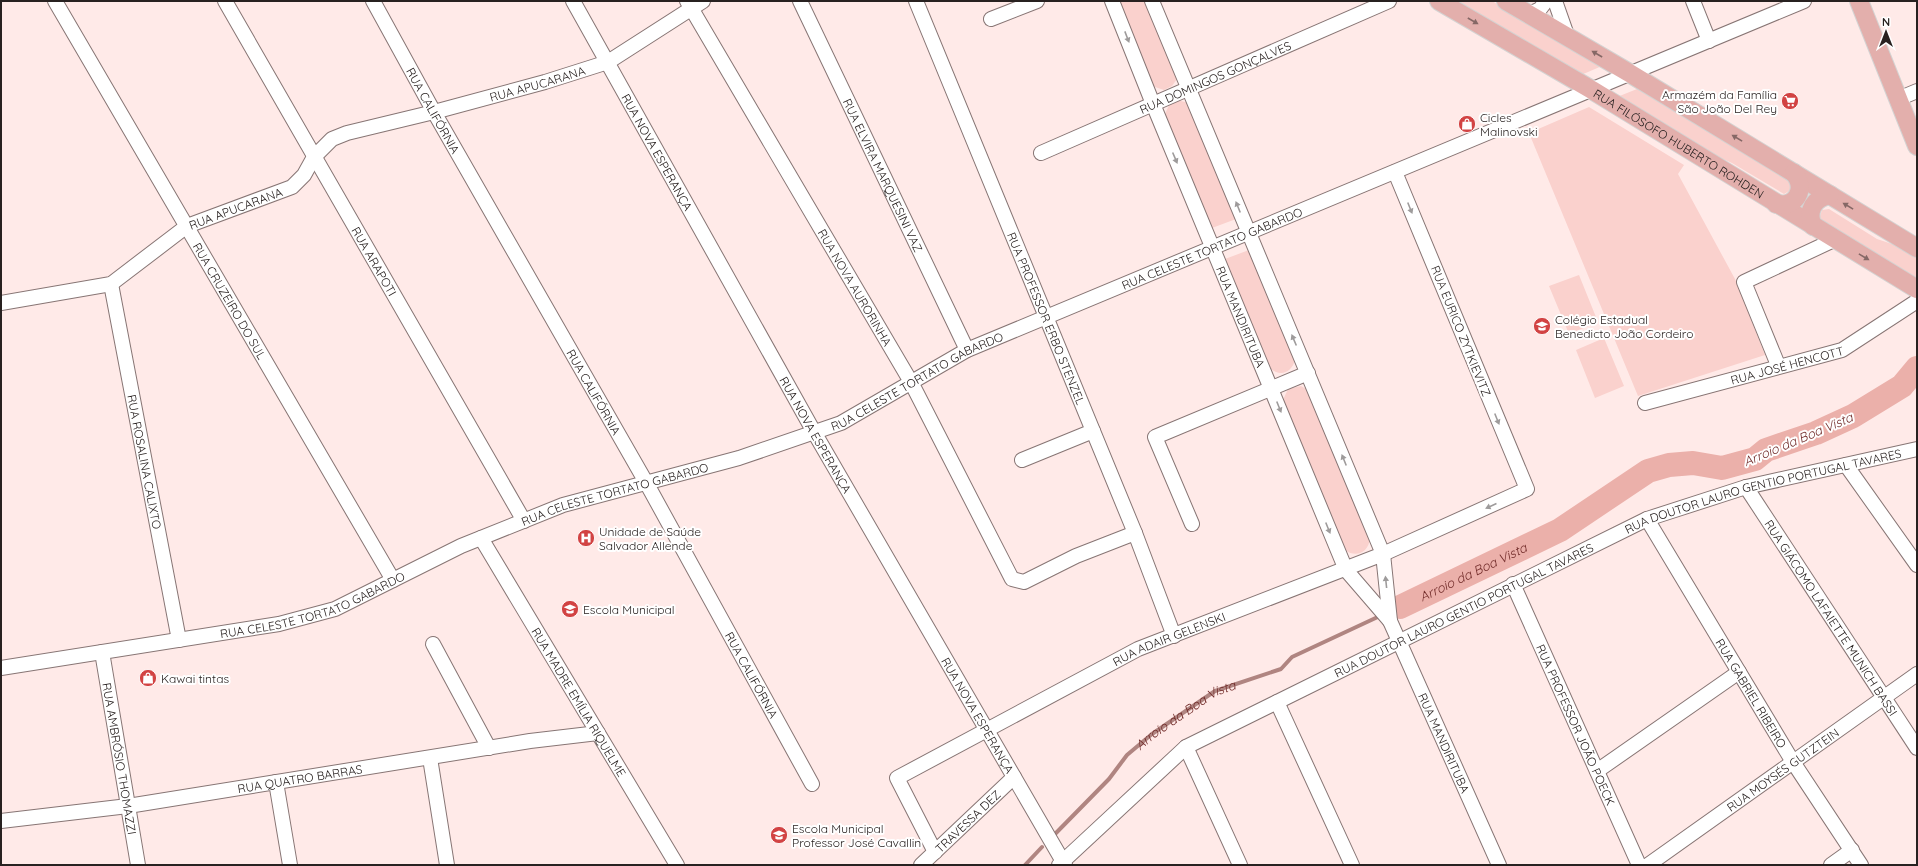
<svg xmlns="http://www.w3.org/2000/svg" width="1918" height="866" viewBox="0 0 1918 866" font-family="Quicksand,sans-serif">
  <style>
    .green { fill: #fad1cd }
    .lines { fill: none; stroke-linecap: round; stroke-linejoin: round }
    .stream { stroke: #b08581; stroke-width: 4 }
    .river { stroke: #ebb0aa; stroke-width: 24 }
    .minor-casing { stroke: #877574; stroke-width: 16 }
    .major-casing { stroke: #d4d3d2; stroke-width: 20 }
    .minor { stroke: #fff; stroke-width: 14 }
    .major { stroke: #e3afac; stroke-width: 18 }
    .oneway { fill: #866866 }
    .oneway2 { fill: #9e9b9b }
    .labels { text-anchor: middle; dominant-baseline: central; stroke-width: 4; stroke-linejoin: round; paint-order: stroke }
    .street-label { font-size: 12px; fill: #282120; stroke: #fff }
    .poi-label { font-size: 12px; fill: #282120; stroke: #fff; text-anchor: start }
    .water-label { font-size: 13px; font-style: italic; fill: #712b29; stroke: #fff }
  </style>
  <rect width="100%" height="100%" fill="#ffeae8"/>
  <path class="green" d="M 1117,1 L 1145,1 L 1177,79 L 1172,86 L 1164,90 L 1152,86 Z
    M 1456,1 L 1492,1 L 1602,66 L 1581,75 Z
    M 1637,89 L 1791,182 L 1791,190 L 1784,194 L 1732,163 L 1704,151 L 1617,97 Z
    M 1177,100 L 1189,103 L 1236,219 L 1212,228 L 1165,114 L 1169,105 Z
    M 1589,107 L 1684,165 L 1678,174 L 1735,279 L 1765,355 L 1638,396 L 1529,133 Z
    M 1829,209 L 1877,239 L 1901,247 L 1917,257 L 1917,280 L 1819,219 L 1822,210 Z
    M 1249,250 L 1295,360 C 1292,372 1281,377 1271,369 L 1225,259 Z
    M 1579,275 L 1598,322 L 1569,334 L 1549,286 Z
    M 1604,338 L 1624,386 L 1595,398 L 1576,350 Z
    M 1301,386 L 1308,390 L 1370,539 C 1368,553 1356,558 1345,550 L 1283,400 L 1288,389 Z"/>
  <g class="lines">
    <g class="stream">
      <path d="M 1392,611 L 1400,607"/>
      <path id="s1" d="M 1056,833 L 1109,779 L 1127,755 L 1152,734 L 1215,691 L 1281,669 L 1292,657 L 1382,615"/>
      <path d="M 1025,865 L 1042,847"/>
    </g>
    <path class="river" id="s2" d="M 1400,607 L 1560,530 L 1648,471 L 1669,465 L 1693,463 L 1722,468 L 1755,459 L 1766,450 L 1816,433 L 1853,416 L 1902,386 L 1917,368"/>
    <defs>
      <g id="minor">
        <path id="s3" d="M 55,1 L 393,580"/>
        <path id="s4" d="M 225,1 L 524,521"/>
        <path id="s5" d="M 373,1 L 434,112 L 647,484 L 812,784"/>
        <path id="s6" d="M 573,1 L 814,432 L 1065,865"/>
        <path id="s7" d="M 687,1 L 911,382 L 1012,579 L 1024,582 L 1076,556 L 1135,533"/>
        <path id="s8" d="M 800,1 L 967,350"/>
        <path id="s9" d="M 916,1 L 1135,533 L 1174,636"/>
        <path id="s10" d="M 1112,1 L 1153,104 L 1346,570 L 1390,621"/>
        <path id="s11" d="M 1152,1 L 1383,554 L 1390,621 L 1499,865"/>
        <path d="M 1555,1 L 1568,38"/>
        <path d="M 1693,1 L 1709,41"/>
        <path d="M 1529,14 L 1540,9 L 1546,1"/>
        <path d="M 991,19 L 1037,1"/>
        <path d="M 1898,99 L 1917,91"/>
        <path id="s12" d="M 1041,153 L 1389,1"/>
        <path id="s13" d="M 111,284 L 179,640"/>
        <path id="s14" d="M 1,303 L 111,284 L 187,226 L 292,187 L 304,175 L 314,157 L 332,139 L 347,133 L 434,112 L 545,82 L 608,62 L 703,1"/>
        <path d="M 1778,365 L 1744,282 L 1836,239"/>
        <path id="s15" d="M 1645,403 L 1842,350 L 1917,301"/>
        <path d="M 1022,460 L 1093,431"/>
        <path d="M 1846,465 L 1917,565"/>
        <path id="s16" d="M 1746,487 L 1917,748"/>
        <path id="s17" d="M 1647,519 L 1793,762 L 1861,865"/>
        <path d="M 1192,524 L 1155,437 L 1308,373"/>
        <path id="s18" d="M 481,538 L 677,865"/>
        <path id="s19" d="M 1513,584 L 1639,865"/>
        <path d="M 433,644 L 489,748"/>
        <path id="s20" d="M 102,652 L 138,865"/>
        <path id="s21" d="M 1,668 L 279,624 L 335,609 L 461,546 L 563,505 L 739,458 L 841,423 L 967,350 L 1804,1"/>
        <path d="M 1277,702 L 1352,865"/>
        <path d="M 1186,747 L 1240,865"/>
        <path d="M 430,758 L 447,865"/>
        <path d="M 1597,771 L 1739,672"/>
        <path d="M 276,782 L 290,865"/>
        <path id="s22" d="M 1,821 L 128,806 L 530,741 L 598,733"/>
        <path id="s23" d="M 935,852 L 897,778 L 1138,649 L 1383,554 L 1527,489 L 1395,172"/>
        <path id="s24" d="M 921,865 L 1014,777"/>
        <path id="s25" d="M 1059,865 L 1186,747 L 1647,519 L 1746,487 L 1917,449"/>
        <path id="s26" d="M 1648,865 L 1917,674"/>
        <path d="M 1831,865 L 1852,850"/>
      </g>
      <g id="major">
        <path id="s27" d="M 1439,1 L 1592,90 L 1917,289"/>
        <path d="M 1506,1 L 1631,74 L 1917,248"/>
        <path d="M 1859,1 L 1917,146"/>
        <path d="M 1776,204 C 1796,208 1807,189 1794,173"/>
        <path d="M 1813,226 C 1806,211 1814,198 1830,195"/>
      </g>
    </defs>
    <use href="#minor" class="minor-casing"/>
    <use href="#major" class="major-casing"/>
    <use href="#minor" class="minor"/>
    <use href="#major" class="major"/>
  </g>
  <defs><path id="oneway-solid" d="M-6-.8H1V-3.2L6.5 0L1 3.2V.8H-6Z"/></defs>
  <g class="oneway">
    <use href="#oneway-solid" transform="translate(1473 21) rotate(30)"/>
    <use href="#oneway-solid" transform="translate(1597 54) rotate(-150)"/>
    <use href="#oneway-solid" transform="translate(1737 138) rotate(-149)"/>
    <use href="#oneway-solid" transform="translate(1848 206) rotate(-149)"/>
    <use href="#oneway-solid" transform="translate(1864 257) rotate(31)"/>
  </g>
  <g class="oneway2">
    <use href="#oneway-solid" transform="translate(1127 37) rotate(69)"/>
    <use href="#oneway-solid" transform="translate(1175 158) rotate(67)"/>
    <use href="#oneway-solid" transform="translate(1238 207) rotate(-112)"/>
    <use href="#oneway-solid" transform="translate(1410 208) rotate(68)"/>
    <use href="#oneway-solid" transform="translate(1294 340) rotate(-113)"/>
    <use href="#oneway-solid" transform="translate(1279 407) rotate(68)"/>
    <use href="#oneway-solid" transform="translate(1497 419) rotate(68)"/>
    <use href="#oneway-solid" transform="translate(1344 460) rotate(-112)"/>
    <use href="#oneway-solid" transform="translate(1491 506) rotate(156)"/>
    <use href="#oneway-solid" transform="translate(1328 528) rotate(68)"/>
    <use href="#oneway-solid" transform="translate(1386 582) rotate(-96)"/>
  </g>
  <defs>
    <symbol id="supermarket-disc" viewBox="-11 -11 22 22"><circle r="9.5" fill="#d24343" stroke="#fff"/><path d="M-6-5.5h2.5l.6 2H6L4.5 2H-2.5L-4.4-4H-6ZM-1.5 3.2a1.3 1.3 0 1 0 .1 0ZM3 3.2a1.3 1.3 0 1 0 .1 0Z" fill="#fff"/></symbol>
    <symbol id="shop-disc" viewBox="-11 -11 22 22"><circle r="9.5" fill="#d24343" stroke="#fff"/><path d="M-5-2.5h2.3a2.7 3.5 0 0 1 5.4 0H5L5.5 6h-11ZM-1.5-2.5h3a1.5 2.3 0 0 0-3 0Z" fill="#fff"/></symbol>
    <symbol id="school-disc" viewBox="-11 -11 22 22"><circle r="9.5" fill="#d24343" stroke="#fff"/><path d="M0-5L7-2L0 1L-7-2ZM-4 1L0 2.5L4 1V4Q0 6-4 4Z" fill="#fff"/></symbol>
    <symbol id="hospital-disc" viewBox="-11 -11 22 22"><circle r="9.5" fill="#d24343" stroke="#fff"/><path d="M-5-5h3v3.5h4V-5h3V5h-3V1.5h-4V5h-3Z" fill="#fff"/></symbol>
  </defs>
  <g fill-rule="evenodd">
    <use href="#supermarket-disc" x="1780" y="91" width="20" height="20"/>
    <use href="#shop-disc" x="1457" y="114" width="20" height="20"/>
    <use href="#school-disc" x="1532" y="316" width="20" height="20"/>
    <use href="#hospital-disc" x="576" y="528" width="20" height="20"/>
    <use href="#school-disc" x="560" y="599" width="20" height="20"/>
    <use href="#shop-disc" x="138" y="668" width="20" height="20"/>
    <use href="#school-disc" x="769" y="825" width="20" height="20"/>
  </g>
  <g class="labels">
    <g class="street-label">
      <text stroke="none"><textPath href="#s12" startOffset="190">RUA DOMINGOS GONÇALVES</textPath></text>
      <text stroke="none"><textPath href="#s14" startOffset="595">RUA APUCARANA</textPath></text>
      <text stroke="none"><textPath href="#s5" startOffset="125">RUA CALIFÓRNIA</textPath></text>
      <text stroke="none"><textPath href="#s27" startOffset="279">RUA FILÓSOFO HUBERTO ROHDEN</textPath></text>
      <text stroke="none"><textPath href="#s6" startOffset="173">RUA NOVA ESPERANÇA</textPath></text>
      <text stroke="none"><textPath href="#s8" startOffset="193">RUA ELVIRA MARQUESINI VAZ</textPath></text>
      <text stroke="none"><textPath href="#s14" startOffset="259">RUA APUCARANA</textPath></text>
      <text stroke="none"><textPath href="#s21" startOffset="1291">RUA CELESTE TORTATO GABARDO</textPath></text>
      <text stroke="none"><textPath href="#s4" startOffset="300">RUA ARAPOTI</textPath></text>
      <text stroke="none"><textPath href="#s7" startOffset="332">RUA NOVA AURORINHA</textPath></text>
      <text stroke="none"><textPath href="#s3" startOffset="347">RUA CRUZEIRO DO SUL</textPath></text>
      <text stroke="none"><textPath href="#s10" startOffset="341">RUA MANDIRITUBA</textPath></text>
      <text stroke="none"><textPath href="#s9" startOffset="343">RUA PROFESSOR ERBO STENZEL</textPath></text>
      <text transform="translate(1461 331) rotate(68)">RUA EURICO ZYTKIEVITZ</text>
      <text stroke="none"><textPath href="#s15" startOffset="147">RUA JOSÉ HENCOTT</textPath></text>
      <text stroke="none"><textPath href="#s21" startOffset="967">RUA CELESTE TORTATO GABARDO</textPath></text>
      <text stroke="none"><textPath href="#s5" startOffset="449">RUA CALIFÓRNIA</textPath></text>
      <text stroke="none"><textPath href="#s6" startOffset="497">RUA NOVA ESPERANÇA</textPath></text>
      <text stroke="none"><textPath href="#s13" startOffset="181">RUA ROSALINA CALIXTO</textPath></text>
      <text stroke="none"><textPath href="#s25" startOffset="807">RUA DOUTOR LAURO GENTIO PORTUGAL TAVARES</textPath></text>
      <text stroke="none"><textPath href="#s21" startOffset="643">RUA CELESTE TORTATO GABARDO</textPath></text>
      <text stroke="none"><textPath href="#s21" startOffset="319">RUA CELESTE TORTATO GABARDO</textPath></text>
      <text stroke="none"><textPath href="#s25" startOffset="483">RUA DOUTOR LAURO GENTIO PORTUGAL TAVARES</textPath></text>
      <text stroke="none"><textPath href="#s16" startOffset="156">RUA GIÁCOMO LAFAIETTE MUNICH BASSI</textPath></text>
      <text stroke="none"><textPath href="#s23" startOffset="389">RUA ADAIR GELENSKI</textPath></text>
      <text stroke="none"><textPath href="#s5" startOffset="773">RUA CALIFÓRNIA</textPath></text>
      <text stroke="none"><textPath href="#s17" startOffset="203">RUA GABRIEL RIBEIRO</textPath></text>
      <text stroke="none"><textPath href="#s18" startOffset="191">RUA MADRE EMÍLIA RIQUELME</textPath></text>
      <text stroke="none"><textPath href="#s6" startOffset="821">RUA NOVA ESPERANÇA</textPath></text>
      <text stroke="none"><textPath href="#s19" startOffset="154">RUA PROFESSOR JOÃO POECK</textPath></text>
      <text stroke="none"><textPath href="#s11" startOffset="800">RUA MANDIRITUBA</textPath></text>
      <text stroke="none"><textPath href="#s20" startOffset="108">RUA AMBRÓSIO THOMAZZI</textPath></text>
      <text stroke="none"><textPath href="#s26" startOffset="165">RUA MOYSÉS GUTZTEIN</textPath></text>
      <text stroke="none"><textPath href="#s22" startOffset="302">RUA QUATRO BARRAS</textPath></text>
      <text stroke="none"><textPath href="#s24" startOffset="64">TRAVESSA DEZ</textPath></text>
    </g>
    <g class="poi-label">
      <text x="1777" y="94" text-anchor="end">Armazém da Família<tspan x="1777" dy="14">São João Del Rey</tspan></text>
      <text x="1480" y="117">Cicles<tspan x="1480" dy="14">Malinovski</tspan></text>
      <text x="1555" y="319">Colégio Estadual<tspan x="1555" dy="14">Benedicto João Cordeiro</tspan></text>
      <text x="599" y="531">Unidade de Saúde<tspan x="599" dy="14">Salvador Allende</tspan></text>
      <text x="583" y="609">Escola Municipal</text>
      <text x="161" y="678">Kawai tintas</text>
      <text x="792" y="828">Escola Municipal<tspan x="792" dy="14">Professor José Cavallin</tspan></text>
    </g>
    <g class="water-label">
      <text transform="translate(1798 439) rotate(-23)">Arroio da Boa Vista</text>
      <text stroke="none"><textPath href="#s2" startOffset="81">Arroio da Boa Vista</textPath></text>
      <text stroke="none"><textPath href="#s1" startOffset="177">Arroio da Boa Vista</textPath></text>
    </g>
  </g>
  <rect width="1918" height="866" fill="none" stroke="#282120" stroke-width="4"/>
  <g transform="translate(1886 32)" stroke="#ffffff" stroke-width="3" paint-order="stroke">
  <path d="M0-3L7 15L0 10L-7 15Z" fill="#282120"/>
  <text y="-6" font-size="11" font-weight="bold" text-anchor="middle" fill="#282120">N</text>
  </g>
</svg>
